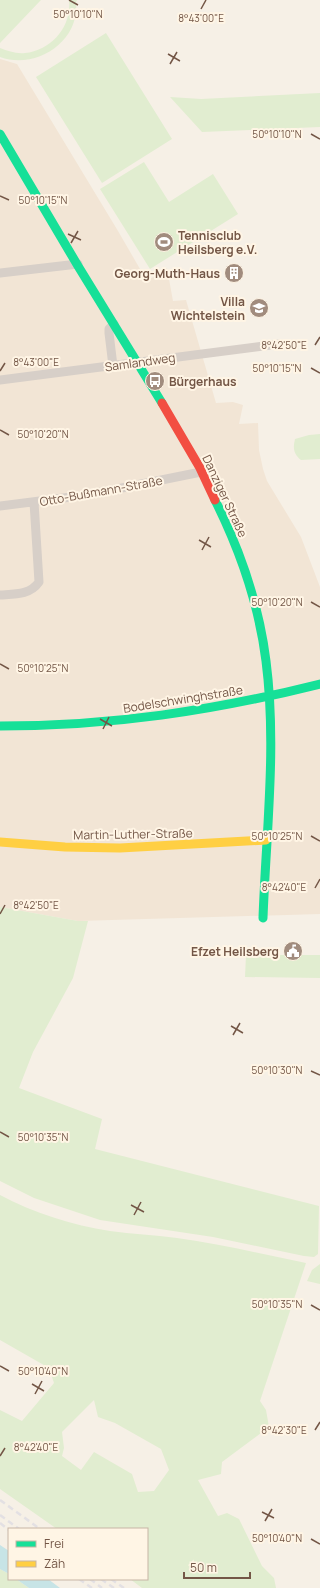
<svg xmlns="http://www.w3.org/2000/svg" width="320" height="1588" viewBox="0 0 320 1588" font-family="Manrope,sans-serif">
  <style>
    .residential { fill: #f2e5d5 }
    .green { fill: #e1edd0; fill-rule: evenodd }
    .water { fill: #c7e4e6 }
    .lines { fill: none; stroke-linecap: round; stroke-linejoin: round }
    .street { stroke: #d7cfc8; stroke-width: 9 }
    .fast { stroke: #16e098; stroke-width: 9 }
    .slow { stroke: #ffcf43; stroke-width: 9 }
    .jam { stroke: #f24e42; stroke-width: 9 }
    .rail { stroke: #e3e0e3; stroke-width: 2.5; stroke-dasharray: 6 4; stroke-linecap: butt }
    .ticks { fill: none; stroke: #735646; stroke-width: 1.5 }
    .labels { text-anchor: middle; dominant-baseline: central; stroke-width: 4; stroke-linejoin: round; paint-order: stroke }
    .poi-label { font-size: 12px; font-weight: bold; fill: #735646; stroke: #fff5e5; text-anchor: end }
    .street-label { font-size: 12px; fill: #735646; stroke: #fff5e5 }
    .ticks-label { font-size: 10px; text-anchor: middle; fill: #735646; stroke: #fff5e5; stroke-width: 4; stroke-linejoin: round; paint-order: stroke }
  </style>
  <rect width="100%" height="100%" fill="#f6f0e6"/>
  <path class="residential" d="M 0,59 L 17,64 L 118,231 L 147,281 L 167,268 L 173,301 L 186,300 L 216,403 L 233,402 L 243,405 L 239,424 L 258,423 L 259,450 L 263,469 L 267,481 L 301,537 L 320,587 L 320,914 L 78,921 L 0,907 Z"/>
  <path class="green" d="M 0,0 L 41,0 L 0,43 Z
    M 69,0 L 77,0 L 76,2 C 80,42 36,70 0,57 L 0,48 C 8,51 16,54 25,53 C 51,50 72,27 69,0 Z
    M 106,33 L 172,139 L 102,183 L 36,77 Z
    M 320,93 L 320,127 L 202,132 L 170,97 L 201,99 Z
    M 144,162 L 169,202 L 213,174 L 238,214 L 150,269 L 100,189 Z
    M 320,434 L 320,459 L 301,460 C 293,453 293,448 295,439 L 309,435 Z
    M 0,907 L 78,921 L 88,921 L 73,978 L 33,1052 L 19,1088 L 102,1119 L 95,1149 L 319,1206 L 318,1254 L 314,1257 L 304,1256 L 213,1237 L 100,1220 L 34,1198 L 0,1181 Z
    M 246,955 L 320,955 L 320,978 L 245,977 Z
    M 0,1195 C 34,1213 72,1225 110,1231 C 132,1234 154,1235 177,1238 C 220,1244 263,1254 306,1263 L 260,1401 L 266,1410 L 269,1427 L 222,1462 L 221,1474 L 198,1480 L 218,1516 L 227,1513 L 239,1519 L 262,1566 L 274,1578 L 276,1588 L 142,1588 L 130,1579 L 147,1579 L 147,1529 L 57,1529 L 0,1489 L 0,1410 L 22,1421 L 54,1383 L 49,1368 L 0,1340 ZM 94,1400 L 98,1417 L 115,1423 L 161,1449 L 169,1470 L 154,1491 L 138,1492 L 132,1474 L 94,1452 L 81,1470 L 62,1456 L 64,1448 L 62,1432 Z
    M 320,1264 L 320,1284 L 307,1281 L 312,1270 Z
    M 0,1569 L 9,1574 L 9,1579 L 16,1579 L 29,1588 L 0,1588 Z"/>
  <path class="water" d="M 0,1545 L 9,1551 L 9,1574 L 0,1569 Z
    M 16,1579 L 48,1579 L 60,1588 L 29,1588 Z"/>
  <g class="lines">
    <path class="street" d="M 0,273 L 78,264
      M 113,366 L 109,333 L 109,329 L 114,324
      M 0,380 L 279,344
      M 0,506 L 87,495 L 201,472
      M 0,595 C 15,594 30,595 39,582 L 34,502"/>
    <path class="fast" d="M 0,134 L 78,266 L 162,403
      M 215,500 C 240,550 259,605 266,661 C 277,746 266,833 263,918
      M 0,726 C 112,726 212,711 320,684"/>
    <path class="slow" d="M 0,842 L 65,847 L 120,848 L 266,840"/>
    <path class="jam" d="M 162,403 L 200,468 L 215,500"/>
    <path class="rail" d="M 0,1500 L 40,1529
      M 0,1515 L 19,1529
      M 0,1523 L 9,1530
      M 79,1579 L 92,1588
      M 90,1579 L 102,1588
      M 101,1579 L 114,1588
      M 111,1579 L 124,1588"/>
  </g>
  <path class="ticks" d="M 69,0 L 78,5M 201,9 L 206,0M 168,54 L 180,61M 170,64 L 177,52M 311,134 L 320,139M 0,196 L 9,200M 68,234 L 81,240M 71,243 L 78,231M 315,345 L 320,337M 311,368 L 320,373M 0,371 L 5,363M 0,430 L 9,435M 199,540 L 211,547M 202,550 L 209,537M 311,602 L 320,607M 0,664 L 9,669M 100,719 L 112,726M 103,729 L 109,717M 311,836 L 320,841M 315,888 L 320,879M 0,914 L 5,905M 231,1026 L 243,1033M 233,1035 L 240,1023M 311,1071 L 320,1075M 0,1132 L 9,1137M 131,1205 L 144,1212M 134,1215 L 141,1202M 311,1305 L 320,1310M 0,1366 L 9,1371M 32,1384 L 44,1391M 35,1394 L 42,1381M 315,1430 L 320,1422M 0,1456 L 5,1448M 262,1512 L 274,1518M 265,1521 L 272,1509M 311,1539 L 320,1544"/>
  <defs>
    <symbol id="stadium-disc" viewBox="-11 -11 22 22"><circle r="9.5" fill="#a18c7e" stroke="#fff5e5"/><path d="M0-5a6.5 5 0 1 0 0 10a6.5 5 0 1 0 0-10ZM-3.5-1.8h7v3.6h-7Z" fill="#fff"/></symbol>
    <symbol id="building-disc" viewBox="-11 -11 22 22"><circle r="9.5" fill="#a18c7e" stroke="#fff5e5"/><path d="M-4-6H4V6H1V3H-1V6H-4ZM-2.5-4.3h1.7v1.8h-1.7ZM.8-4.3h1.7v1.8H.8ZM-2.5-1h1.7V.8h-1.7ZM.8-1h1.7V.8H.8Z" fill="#fff"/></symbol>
    <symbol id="school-disc" viewBox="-11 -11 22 22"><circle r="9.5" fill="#a18c7e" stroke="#fff5e5"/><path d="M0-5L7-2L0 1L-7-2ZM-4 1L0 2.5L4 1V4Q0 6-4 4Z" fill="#fff"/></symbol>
    <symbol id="bus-disc" viewBox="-11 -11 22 22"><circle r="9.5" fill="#a18c7e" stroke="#fff5e5"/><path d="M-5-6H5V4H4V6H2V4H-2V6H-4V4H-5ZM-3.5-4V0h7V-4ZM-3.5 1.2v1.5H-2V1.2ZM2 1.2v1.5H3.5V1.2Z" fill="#fff"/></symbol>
    <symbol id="civic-disc" viewBox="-11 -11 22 22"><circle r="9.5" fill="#a18c7e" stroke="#fff5e5"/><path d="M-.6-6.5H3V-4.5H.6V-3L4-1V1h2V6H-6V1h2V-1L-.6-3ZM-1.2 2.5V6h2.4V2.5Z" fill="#fff"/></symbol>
  </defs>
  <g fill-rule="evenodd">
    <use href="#stadium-disc" x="153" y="231" width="22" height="22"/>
    <use href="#building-disc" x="223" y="262" width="22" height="22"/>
    <use href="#school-disc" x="248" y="297" width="22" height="22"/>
    <use href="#bus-disc" x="144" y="370" width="22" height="22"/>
    <use href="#civic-disc" x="282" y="940" width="22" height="22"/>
  </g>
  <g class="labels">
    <g class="poi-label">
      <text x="178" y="235" text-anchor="start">Tennisclub<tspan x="178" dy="14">Heilsberg e.V.</tspan></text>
      <text x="220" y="273">Georg-Muth-Haus</text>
      <text x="245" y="301">Villa<tspan x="245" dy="14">Wichtelstein</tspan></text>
      <text x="169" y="381" text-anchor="start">Bürgerhaus</text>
      <text x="279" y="951">Efzet Heilsberg</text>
    </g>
    <g class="street-label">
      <text transform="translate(140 362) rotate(-8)">Samlandweg</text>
      <text transform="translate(101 491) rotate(-10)">Otto-Bußmann-Straße</text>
      <text transform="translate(225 496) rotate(65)">Danziger Straße</text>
      <text transform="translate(183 699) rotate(-9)">Bodelschwinghstraße</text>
      <text transform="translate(133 834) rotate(-1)">Martin-Luther-Straße</text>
    </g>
  </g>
  <g class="ticks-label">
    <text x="78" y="18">50°10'10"N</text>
    <text x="201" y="22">8°43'00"E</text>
    <text x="277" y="138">50°10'10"N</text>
    <text x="43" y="204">50°10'15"N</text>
    <text x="284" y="349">8°42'50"E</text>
    <text x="36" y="366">8°43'00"E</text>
    <text x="277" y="372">50°10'15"N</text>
    <text x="43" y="438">50°10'20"N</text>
    <text x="277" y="606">50°10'20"N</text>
    <text x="43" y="672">50°10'25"N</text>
    <text x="277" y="840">50°10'25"N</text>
    <text x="284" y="891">8°42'40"E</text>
    <text x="36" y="909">8°42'50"E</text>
    <text x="277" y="1074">50°10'30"N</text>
    <text x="43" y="1141">50°10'35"N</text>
    <text x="277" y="1308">50°10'35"N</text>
    <text x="43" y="1375">50°10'40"N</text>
    <text x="284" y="1434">8°42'30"E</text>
    <text x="36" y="1451">8°42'40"E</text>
    <text x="277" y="1542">50°10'40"N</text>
  </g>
  <rect x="8" y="1528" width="140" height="52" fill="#fff5e5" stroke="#c7b5a5"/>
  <rect x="16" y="1541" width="20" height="6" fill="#16e098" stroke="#c7b5a5"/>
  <text x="44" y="1548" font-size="12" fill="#735646">Frei</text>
  <rect x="16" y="1561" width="20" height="6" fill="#ffcf43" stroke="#c7b5a5"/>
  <text x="44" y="1568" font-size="12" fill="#735646">Zäh</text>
  <path d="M184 1572v6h66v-6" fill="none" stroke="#735646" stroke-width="2"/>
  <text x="190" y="1572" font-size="12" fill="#735646" stroke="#fff5e5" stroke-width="3" paint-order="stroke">50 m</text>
</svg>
